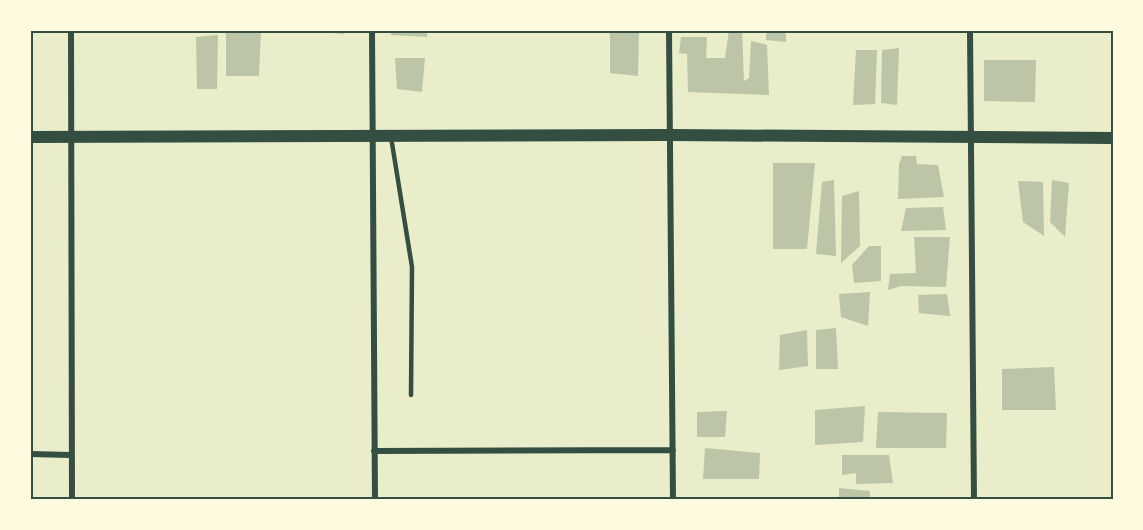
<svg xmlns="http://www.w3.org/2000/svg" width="1143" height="530" viewBox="0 0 1143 530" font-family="Cabin,sans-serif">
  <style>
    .building { fill: #bcc5a7 }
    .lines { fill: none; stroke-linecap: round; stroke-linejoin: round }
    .service { stroke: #344e41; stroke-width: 4.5 }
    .minor { stroke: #344e41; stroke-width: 6 }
    .secondary { stroke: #344e41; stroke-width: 12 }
    .neatline { fill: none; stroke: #344e41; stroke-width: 2 }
  </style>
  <rect width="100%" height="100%" fill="#e9edc9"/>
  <path class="building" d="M 226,30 L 261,30 L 259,76 L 226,76 Z
    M 319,30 L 344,30 L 344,34 L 319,32 Z
    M 391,30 L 427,30 L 427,37 L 391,35 Z
    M 562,30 L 596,30 L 596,32 L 563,33 Z
    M 729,30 L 742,30 L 744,81 L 749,78 L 751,41 L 767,45 L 769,95 L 688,92 L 687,54 L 679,53 L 681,37 L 707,37 L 706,58 L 725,58 Z
    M 766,30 L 786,30 L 786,42 L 766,40 Z
    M 610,31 L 639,31 L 638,76 L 610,73 Z
    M 218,35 L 217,89 L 197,89 L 196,37 Z
    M 899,48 L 897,105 L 881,103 L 882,50 Z
    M 856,50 L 877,50 L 875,104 L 853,105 Z
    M 395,58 L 425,58 L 422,92 L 397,89 Z
    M 984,60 L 1036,60 L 1035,102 L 984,101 Z
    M 902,156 L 916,156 L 917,164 L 938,165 L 944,197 L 898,199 L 899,164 Z
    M 773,163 L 815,163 L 807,249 L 773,249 Z
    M 834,180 L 836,256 L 816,254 L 822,182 Z
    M 1052,180 L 1069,183 L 1065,237 L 1050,222 Z
    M 1018,181 L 1043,182 L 1044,236 L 1023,222 Z
    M 859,191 L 860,246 L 841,263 L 842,196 Z
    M 943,207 L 946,230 L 901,231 L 906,208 Z
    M 914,237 L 950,237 L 946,287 L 901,286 L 888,290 L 890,274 L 916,273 Z
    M 869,246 L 881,246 L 881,281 L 854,283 L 852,265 Z
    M 870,292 L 868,326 L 841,317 L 839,294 Z
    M 947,294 L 950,316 L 919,313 L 918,295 Z
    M 836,328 L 838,369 L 816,369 L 816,330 Z
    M 807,330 L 808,366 L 779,370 L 780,335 Z
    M 1054,367 L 1056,410 L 1002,410 L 1002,369 Z
    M 865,406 L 863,442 L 815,445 L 815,410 Z
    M 727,411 L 725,437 L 697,437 L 697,412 Z
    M 878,412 L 947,413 L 946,448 L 876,448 Z
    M 705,448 L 760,453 L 759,479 L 703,479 Z
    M 842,455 L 889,455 L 893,483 L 856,484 L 856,473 L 842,475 Z
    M 839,488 L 870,491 L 870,500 L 839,500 Z"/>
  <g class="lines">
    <path class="service" d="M 391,137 L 412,267 L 411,395"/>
    <path class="minor" d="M 71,30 L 72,500
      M 372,30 L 375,500
      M 669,30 L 673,500
      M 970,30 L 974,500
      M 374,451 L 673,450
      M 30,454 L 71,455"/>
    <path class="secondary" d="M 30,137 L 670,135 L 1113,138"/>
  </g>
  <rect width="1143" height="530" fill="none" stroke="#fefae0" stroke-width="63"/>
  <rect x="32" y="32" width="1080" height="466" class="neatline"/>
</svg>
